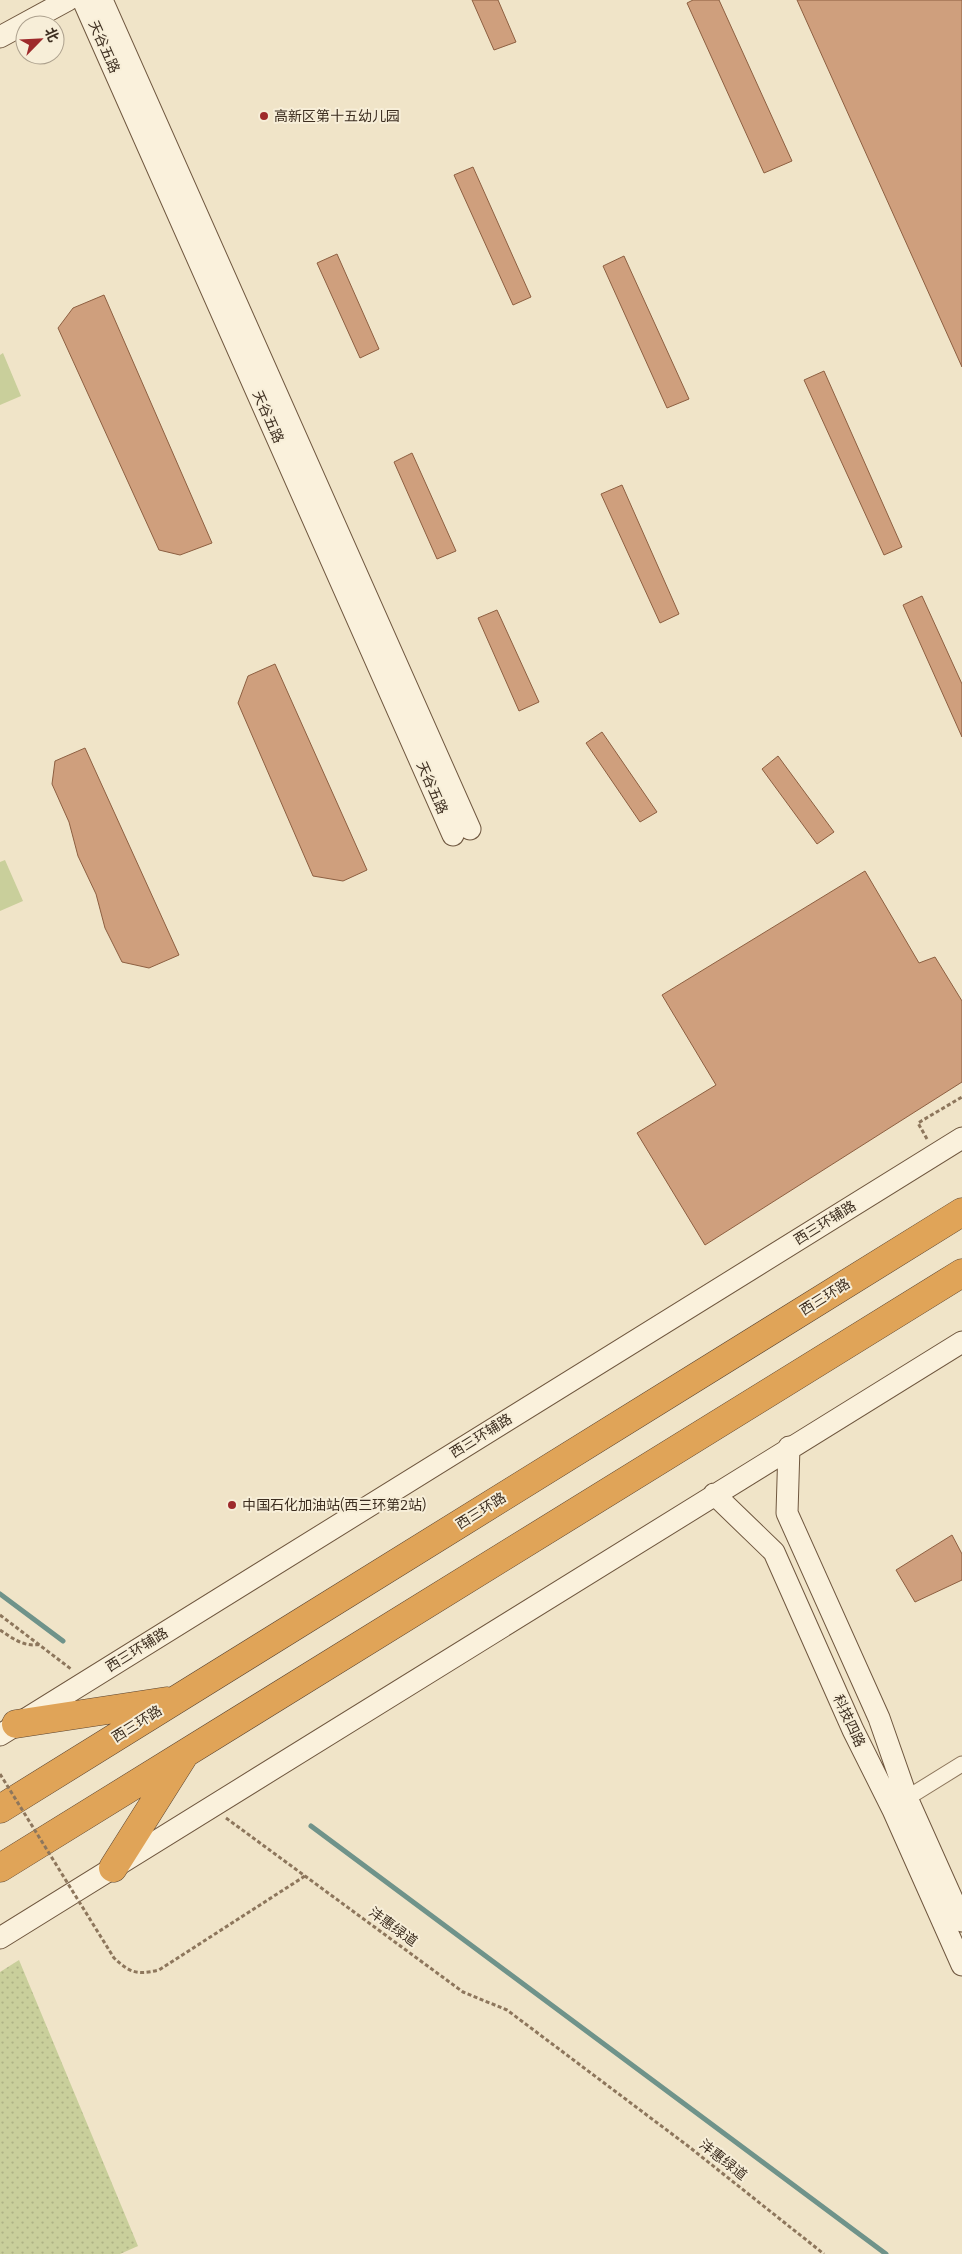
<svg xmlns="http://www.w3.org/2000/svg" width="962" height="2254" viewBox="0 0 962 2254" font-family="Bitter,'Noto Sans SC',serif">
  <style>
    .grass { fill: url(#grass-dots) }
    .green { fill: #c9cf9b }
    .lines { fill: none; stroke-linecap: round; stroke-linejoin: round }
    .stream { stroke: #6f938a; stroke-width: 5 }
    .building { fill: #cf9f7d; stroke: #8d5f41 }
    .street-casing { stroke: #8d765c; stroke-width: 17 }
    .secondary-casing { stroke: #6f573f; stroke-width: 23 }
    .highway-casing { stroke: #5b4430; stroke-width: 29 }
    .path { stroke: #8d765c; stroke-width: 3; stroke-dasharray: 4 2.5; stroke-linecap: butt }
    .street { stroke: #faf1dc; stroke-width: 15 }
    .secondary { stroke: #faf1dc; stroke-width: 21 }
    .highway { stroke: #e0a458; stroke-width: 28 }
    .path-bridge { stroke: #8d765c; stroke-width: 3; stroke-dasharray: 4 2.5; stroke-linecap: butt }
    .poi-dot { fill: #9e2a2b; stroke: #f7eed8; stroke-width: 2 }
    .labels { text-anchor: middle; dominant-baseline: central; stroke-width: 4; stroke-linejoin: round; paint-order: stroke }
    .street-label { font-size: 14px; fill: #3d2e20; stroke: #f7eed8 }
    .poi-label { font-size: 14px; fill: #3d2e20; stroke: #f7eed8; text-anchor: start }
  </style>
  <defs>
    <pattern id="grass-dots" width="8" height="8" patternUnits="userSpaceOnUse" patternTransform="scale(1.25)"><rect width="8" height="8" fill="#c9cf9b"/><path d="M2 2h.1M6 6h.1" fill="none" stroke="#aeb285" stroke-width="1.8" stroke-linecap="round"/></pattern>
  </defs>
  <rect width="100%" height="100%" fill="#f0e4c8"/>
  <path class="grass" d="M 19,1960 L 138,2246 L 120,2254 L 0,2254 L 0,1972 Z"/>
  <path class="green" d="M 3,353 L 21,396 L 0,405 L 0,355 Z
    M 5,860 L 23,901 L 0,911 L 0,862 Z"/>
  <g class="lines">
    <path class="stream" d="M 0,1594 L 63,1641
      M 311,1826 L 886,2254"/>
  </g>
  <path class="building" d="M 472,0 L 498,0 L 516,42 L 494,50 Z
    M 693,0 L 719,0 L 792,161 L 764,173 L 687,3 Z
    M 797,0 L 962,0 L 962,367 Z
    M 473,167 L 531,297 L 513,305 L 454,175 Z
    M 337,254 L 379,349 L 360,358 L 317,263 Z
    M 624,256 L 689,399 L 667,408 L 603,266 Z
    M 104,295 L 212,543 L 180,555 L 159,550 L 58,328 L 73,308 Z
    M 824,371 L 902,547 L 884,555 L 804,380 Z
    M 412,453 L 456,551 L 437,559 L 394,462 Z
    M 622,485 L 679,614 L 660,623 L 601,494 Z
    M 922,596 L 962,684 L 962,737 L 903,605 Z
    M 497,610 L 539,702 L 519,711 L 478,618 Z
    M 275,664 L 367,870 L 343,881 L 313,876 L 238,703 L 248,676 Z
    M 602,732 L 657,812 L 640,822 L 586,743 Z
    M 85,748 L 179,955 L 149,968 L 122,962 L 105,928 L 96,894 L 78,856 L 69,822 L 52,784 L 55,761 Z
    M 778,756 L 834,832 L 817,844 L 762,769 Z
    M 865,871 L 919,963 L 935,957 L 962,1001 L 962,1082 L 705,1245 L 637,1133 L 716,1085 L 662,995 Z
    M 952,1535 L 962,1554 L 962,1580 L 915,1602 L 896,1570 Z"/>
  <g class="lines">
    <defs>
      <path id="street" d="M 907,1798 L 962,1764"/>
      <path id="secondary" d="M 83,0 L 453,835
        M 102,0 L 470,829
        M 0,37 L 68,0
        M 789,1447 L 787,1513 L 879,1718 L 907,1798 L 962,1921
        M 714,1494 L 774,1552 L 853,1730 L 893,1810 L 962,1965
        M 0,1735 L 962,1138
        M 0,1938 L 962,1342"/>
      <path id="highway" d="M 16,1724 L 167,1701
        M 0,1809 L 962,1212
        M 0,1868 L 962,1273
        M 113,1868 L 183,1757"/>
    </defs>
    <use href="#street" class="street-casing"/>
    <use href="#secondary" class="secondary-casing"/>
    <use href="#highway" class="highway-casing"/>
    <path class="path" d="M 927,1139 L 918,1123 L 962,1097
      M 0,1615 L 71,1669
      M 0,1630 C 12,1638 25,1648 40,1644
      M 226,1818 L 463,1992 L 507,2010 L 688,2146 L 824,2254"/>
    <use href="#street" class="street"/>
    <use href="#secondary" class="secondary"/>
    <use href="#highway" class="highway"/>
    <path class="path-bridge" d="M 0,1774 L 114,1958 C 130,1973 137,1975 159,1970 L 305,1876"/>
  </g>
  <g class="poi-dot">
    <circle cx="264" cy="116" r="5"/>
    <circle cx="232" cy="1505" r="5"/>
  </g>
  <g class="labels">
    <g class="street-label">
      <text transform="translate(104 47) rotate(66)">天谷五路</text>
      <text transform="translate(268 417) rotate(66)">天谷五路</text>
      <text transform="translate(432 788) rotate(66)">天谷五路</text>
      <text transform="translate(825 1223) rotate(-32)">西三环辅路</text>
      <text transform="translate(825 1297) rotate(-32)">西三环路</text>
      <text transform="translate(481 1436) rotate(-32)">西三环辅路</text>
      <text transform="translate(481 1511) rotate(-32)">西三环路</text>
      <text transform="translate(137 1650) rotate(-32)">西三环辅路</text>
      <text transform="translate(849 1721) rotate(65)">科技四路</text>
      <text transform="translate(137 1724) rotate(-32)">西三环路</text>
      <text transform="translate(393 1927) rotate(36)">沣惠绿道</text>
      <text transform="translate(723 2160) rotate(38)">沣惠绿道</text>
    </g>
    <g class="poi-label">
      <text x="274" y="116">高新区第十五幼儿园</text>
      <text x="242" y="1505">中国石化加油站(西三环第2站)</text>
    </g>
  </g>
  <g transform="translate(40 40) rotate(66)"><circle r="24" fill="#f7eed8" stroke="#ada18e"/>
  <path d="M0-4L9 19L0 12L-9 19Z" fill="#9e2a2b"/>
  <text y="-8" font-size="14" font-weight="bold" text-anchor="middle" fill="#3d2e20">北</text>
  </g>
</svg>
